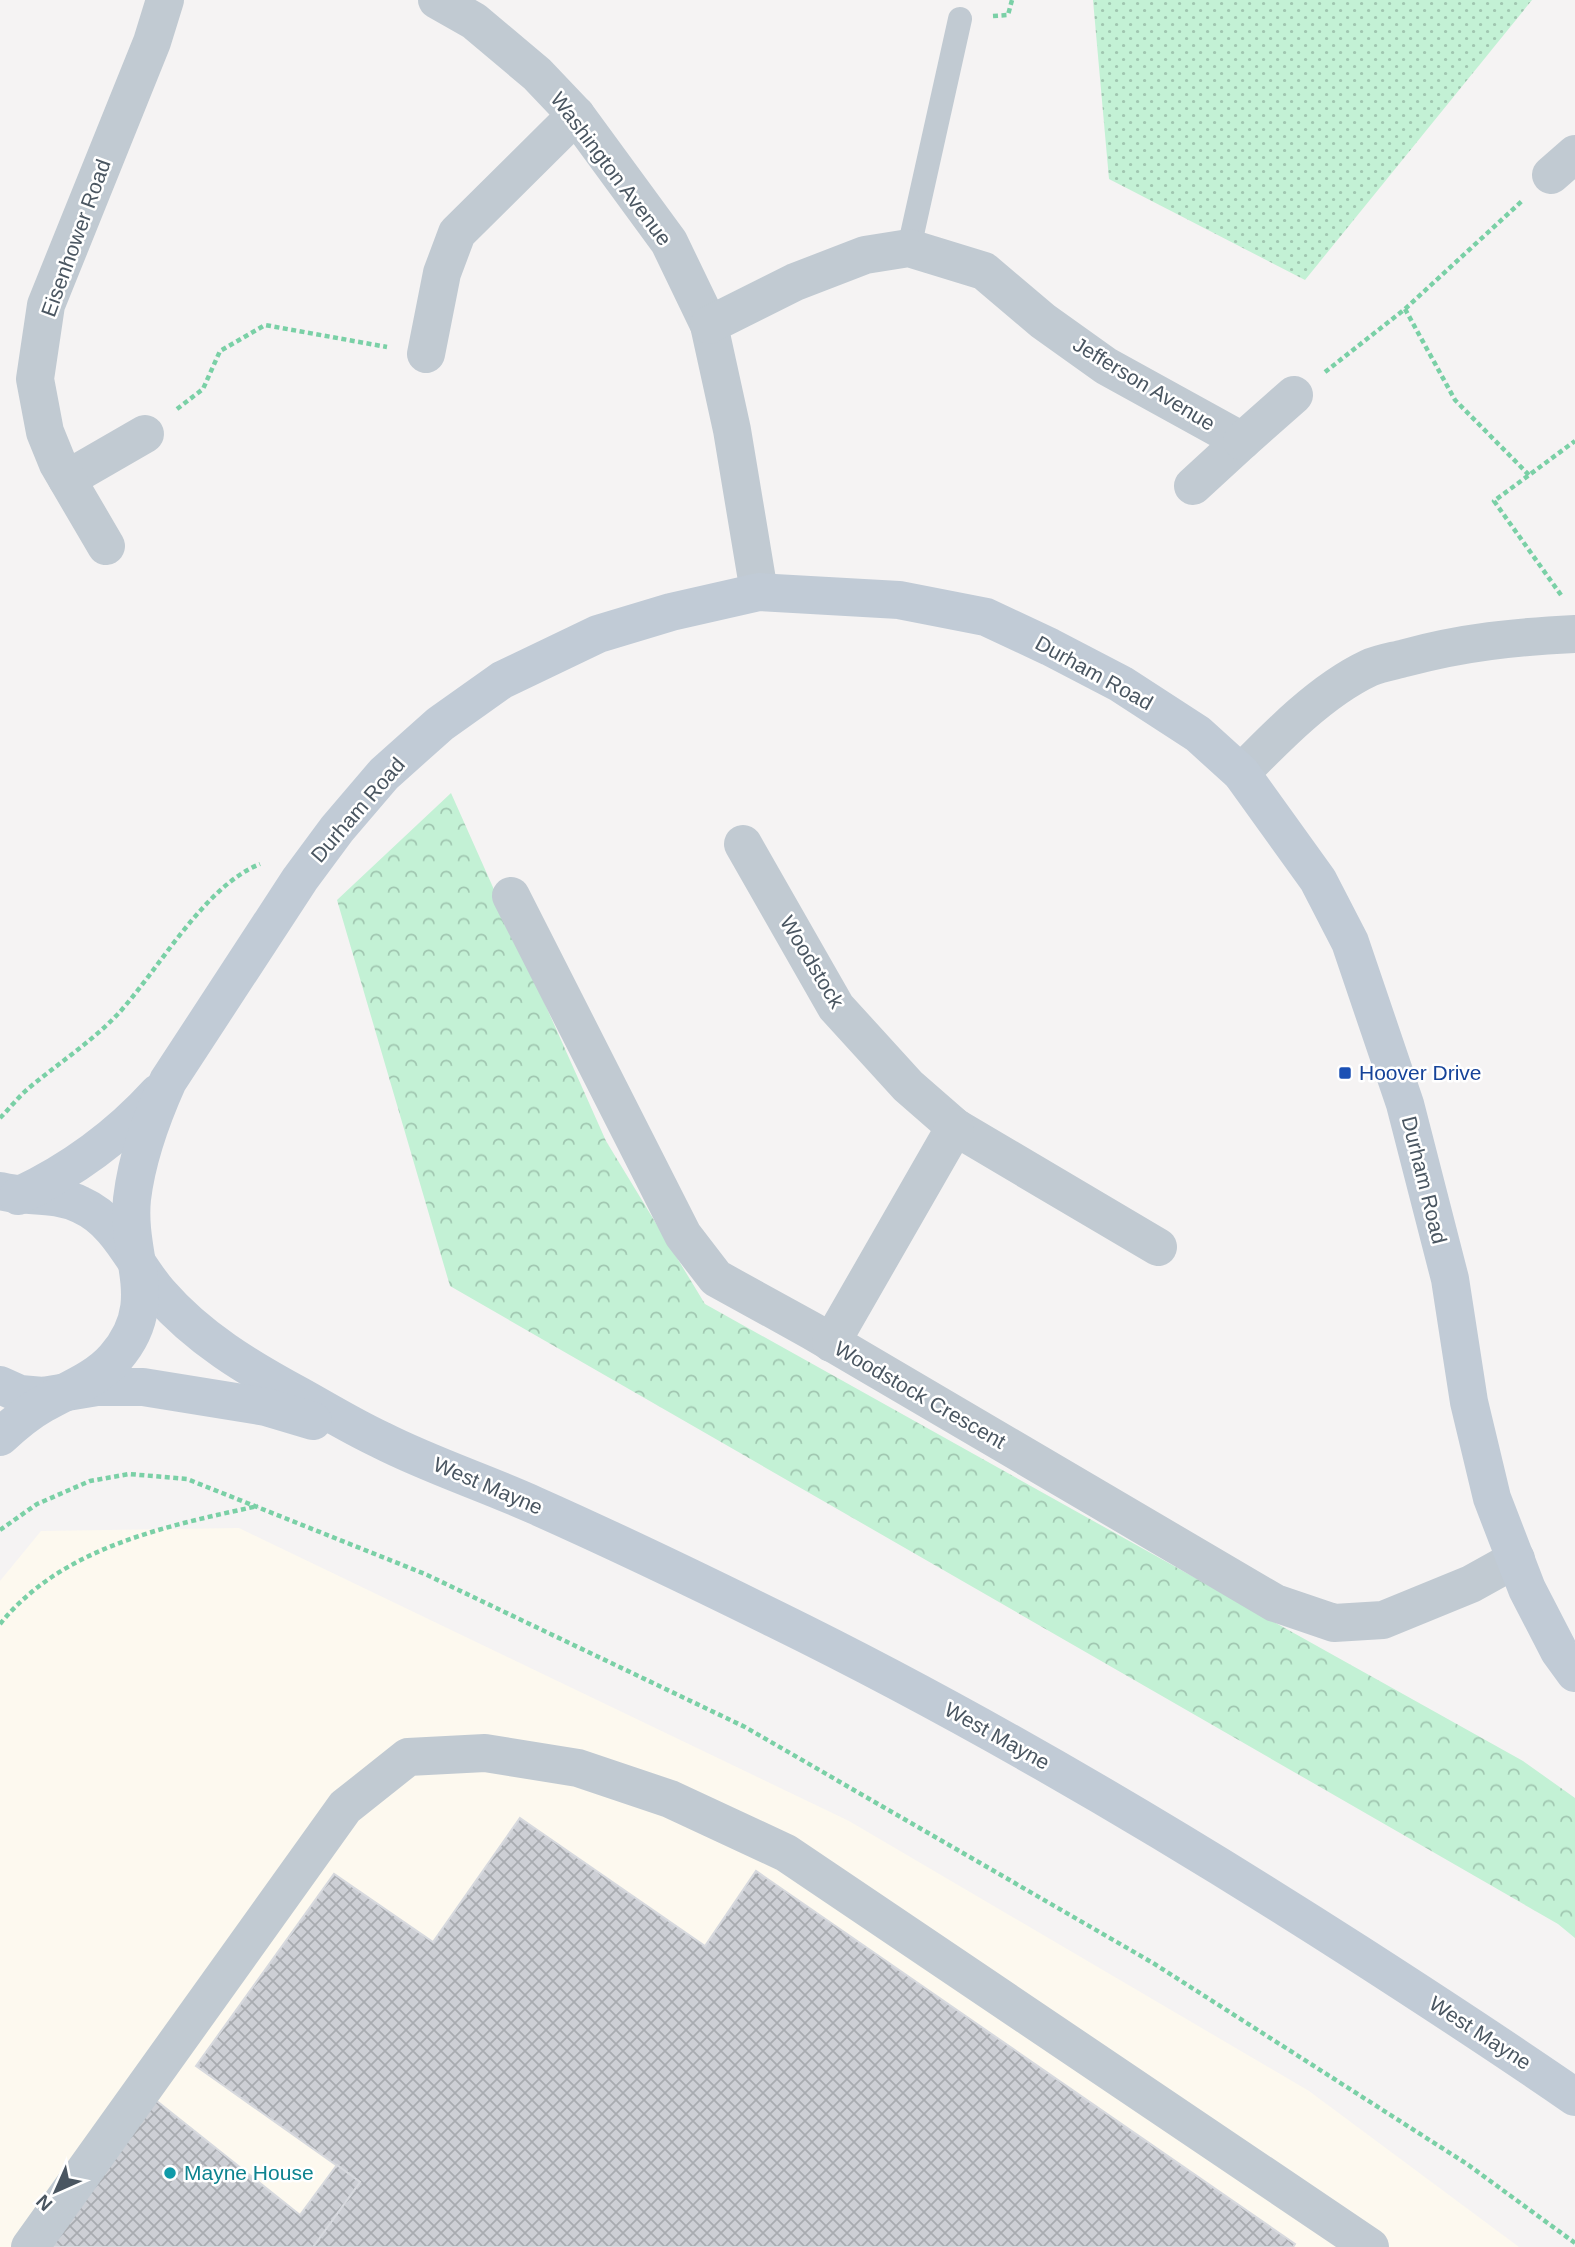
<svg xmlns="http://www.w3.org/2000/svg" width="1575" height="2247" viewBox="0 0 1575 2247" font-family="Helvetica,sans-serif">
<defs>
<pattern id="green-dots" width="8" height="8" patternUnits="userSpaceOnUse" patternTransform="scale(1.75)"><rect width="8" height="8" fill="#c3f1d5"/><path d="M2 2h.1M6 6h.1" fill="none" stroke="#a0c6b0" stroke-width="1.8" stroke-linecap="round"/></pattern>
<pattern id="forest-crowns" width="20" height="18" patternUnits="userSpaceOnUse" patternTransform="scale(1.75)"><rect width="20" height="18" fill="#c3f1d5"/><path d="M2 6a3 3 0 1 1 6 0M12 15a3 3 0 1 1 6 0" fill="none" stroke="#a0c6b0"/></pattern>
<pattern id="building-cross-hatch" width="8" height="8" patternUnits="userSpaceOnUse" patternTransform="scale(1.75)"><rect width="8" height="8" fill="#cdcfd5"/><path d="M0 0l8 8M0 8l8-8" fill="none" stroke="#a8abb0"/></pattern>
</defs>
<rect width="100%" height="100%" fill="#f5f3f3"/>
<!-- commercial -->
<path fill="#fdf9ef" d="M239,1528L849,1821L1309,2091L1519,2247H0V1581L41,1531Z"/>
<!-- green -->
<path fill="url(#green-dots)" d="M1093,0H1532L1305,280L1109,179Z"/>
<!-- forest -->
<path fill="url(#forest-crowns)" d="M451,793L606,1141L705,1304L1523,1761L1575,1798V1938L1558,1924L450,1286L337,900Z"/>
<!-- building -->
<g fill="url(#building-cross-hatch)" stroke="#d7d9de" stroke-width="2">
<path d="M520,1818L705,1946L756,1871L1295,2244L1293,2247H313L360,2182L196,2066L334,1874L433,1942Z"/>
<path d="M148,2094L300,2215L337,2165L360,2182L313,2247H39Z"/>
</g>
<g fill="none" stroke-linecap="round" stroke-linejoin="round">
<!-- path -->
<g stroke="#7ad0a6" stroke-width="4.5" stroke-dasharray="5 3.5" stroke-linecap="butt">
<path d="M993,16L1008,15L1012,0"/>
<path d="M1405,309L1455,400L1529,475"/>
<path d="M1325,372L1405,309L1522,201"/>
<path d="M177,409L203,389L220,351L265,325L387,347"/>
<path d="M1561,595L1494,501L1575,441"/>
<path d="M0,1118C10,1108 19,1096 30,1087C59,1063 91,1042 117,1015C158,971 204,886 260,864"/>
<path d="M0,1530L37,1504L90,1481L129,1474L187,1479L425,1574L745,1727L1153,1963L1467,2164L1575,2243"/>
<path d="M0,1624C62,1547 166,1526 258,1506"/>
</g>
<!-- lane -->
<path stroke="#c1cad2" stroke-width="24" d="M909,248L960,19"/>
<!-- street -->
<g stroke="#c1cad2" stroke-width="38">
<path d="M437,0L474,21L537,74L576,115L669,242L709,325L732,430L759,592"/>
<path d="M1551,175L1575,154"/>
<path d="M709,325L795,282L865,255L909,248L984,271L1043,321L1106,366L1242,441L1193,486"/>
<path d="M426,354L442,273L457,233L576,115"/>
<path d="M1242,441L1294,395"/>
<path d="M67,479L145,434"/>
<path d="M106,546L58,464L45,432L35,379L46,305L152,42L165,0"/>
<path d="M1241,773C1277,736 1322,690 1369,668C1380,663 1394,661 1405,658C1464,642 1515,637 1575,634"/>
<path d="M743,844L836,1007L908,1086L955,1127L1158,1247"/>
<path d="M511,896L683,1235L716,1278L812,1331L1275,1603L1334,1623L1383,1620L1471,1584L1516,1559"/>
<path d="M831,1343L955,1127"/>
<path d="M30,2247L345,1807L408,1757L485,1753L578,1768L670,1799L786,1853L1370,2247"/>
</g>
<!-- secondary -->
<g stroke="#c1cbd6" stroke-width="38">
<path d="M0,1191C28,1198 54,1192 81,1205C119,1222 133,1263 159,1293C198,1338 248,1368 300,1396C327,1411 353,1427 381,1440C430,1465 483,1482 534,1505C615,1541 696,1580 775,1619C977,1718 1171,1833 1359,1954C1432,2001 1504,2048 1575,2097"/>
<path d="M18,1196C71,1171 118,1137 158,1093"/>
<path d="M0,1385L20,1394L43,1396L97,1387H143L266,1407L313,1421"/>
<path d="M0,1437C13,1425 27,1413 43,1404C67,1390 96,1380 115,1358C163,1303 126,1260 132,1199C137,1157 151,1119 168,1081L300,879L337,829L384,774L440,724L502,680L598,634L671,612L759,592L899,600L986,617L1050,647L1121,684L1198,734L1241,773L1318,880L1350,942L1405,1104L1450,1279L1469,1402L1492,1498L1527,1589L1559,1651L1575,1673"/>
</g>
</g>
<!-- markers -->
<rect fill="#1a4fb4" stroke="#fff" stroke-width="2.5" x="1338" y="1066" width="14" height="14" rx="3.5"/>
<circle fill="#0f9aa8" stroke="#fff" stroke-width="2.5" cx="170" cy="2173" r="7"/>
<g text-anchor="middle" stroke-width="5" stroke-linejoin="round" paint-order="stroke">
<!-- street labels -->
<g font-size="21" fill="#4a5661" stroke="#fff">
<text transform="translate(611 169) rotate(53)" y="7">Washington Avenue</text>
<text transform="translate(76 238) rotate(-70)" y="7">Eisenhower Road</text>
<text transform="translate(1144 384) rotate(31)" y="7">Jefferson Avenue</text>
<text transform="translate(1094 673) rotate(29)" y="7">Durham Road</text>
<text transform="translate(358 810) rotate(-49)" y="7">Durham Road</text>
<text transform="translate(812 962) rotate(59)" y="7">Woodstock</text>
<text transform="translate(1424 1180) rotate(76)" y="7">Durham Road</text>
<text transform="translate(920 1395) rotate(30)" y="7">Woodstock Crescent</text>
<text transform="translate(488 1486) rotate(23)" y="7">West Mayne</text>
<text transform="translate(997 1736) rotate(29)" y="7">West Mayne</text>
<text transform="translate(1480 2033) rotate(33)" y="7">West Mayne</text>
</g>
<!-- transit labels -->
<g font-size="21" fill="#164399" stroke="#fff" text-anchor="start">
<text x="1359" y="1080">Hoover Drive</text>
</g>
<!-- culture labels -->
<g font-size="21" fill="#0d838f" stroke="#fff" text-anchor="start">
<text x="184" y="2180">Mayne House</text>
</g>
</g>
<!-- north arrow -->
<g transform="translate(56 2191) rotate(225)" stroke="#ffffff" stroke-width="5" paint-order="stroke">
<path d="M0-5L12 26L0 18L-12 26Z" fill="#4a5661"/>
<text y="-10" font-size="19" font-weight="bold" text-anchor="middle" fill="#4a5661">N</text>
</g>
</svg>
